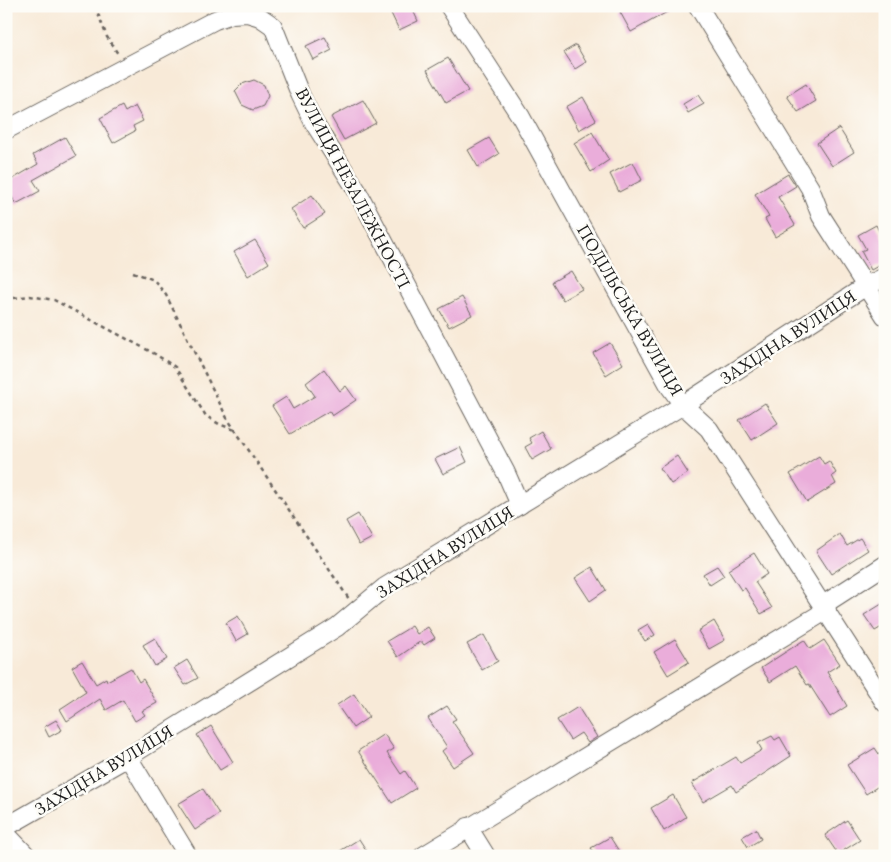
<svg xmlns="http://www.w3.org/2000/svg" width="891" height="862" viewBox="0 0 891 862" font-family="'EB Garamond',serif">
<rect width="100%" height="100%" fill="#fdfcf7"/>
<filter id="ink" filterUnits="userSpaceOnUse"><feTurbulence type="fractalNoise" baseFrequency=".02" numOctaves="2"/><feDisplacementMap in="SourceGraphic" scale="10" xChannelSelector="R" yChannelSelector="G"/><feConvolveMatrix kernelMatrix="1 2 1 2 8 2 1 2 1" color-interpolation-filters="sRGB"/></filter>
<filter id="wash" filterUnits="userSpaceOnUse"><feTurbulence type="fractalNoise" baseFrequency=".0096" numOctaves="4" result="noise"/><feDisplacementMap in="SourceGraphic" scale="20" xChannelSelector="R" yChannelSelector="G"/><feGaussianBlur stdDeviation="1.12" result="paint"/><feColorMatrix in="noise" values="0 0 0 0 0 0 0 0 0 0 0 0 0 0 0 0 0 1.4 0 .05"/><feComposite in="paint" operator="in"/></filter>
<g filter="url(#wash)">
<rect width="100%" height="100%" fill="#f8ead8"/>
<g id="blocks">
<!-- building -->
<g fill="#eaadda">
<path d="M395,6H411L418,21L399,30L389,9Z"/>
<path d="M629,6H678L631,32L620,12Z"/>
<path d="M325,37L332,50L313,60L306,46Z"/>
<path d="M576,45L586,62L575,69L564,52Z"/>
<path d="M448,58L468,91L446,103L427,70Z"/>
<path d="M254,80L264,85L268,96L263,106L253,110L242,105L235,91L242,84Z"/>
<path d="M806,84L816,101L798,112L787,96Z"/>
<path d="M698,95L704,104L688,113L683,104Z"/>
<path d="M583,97L596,120L579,130L566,107Z"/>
<path d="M363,100L376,123L344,140L331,117Z"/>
<path d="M122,106L125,112L135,106L143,121L133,126L135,131L113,143L100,118Z"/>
<path d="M839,128L854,152L832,166L817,143Z"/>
<path d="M592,132L609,160L591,172L574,143Z"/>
<path d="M65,137L76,156L33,180L40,191L16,204L6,187V183L38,164L33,155Z"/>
<path d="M489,138L499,154L478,167L468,150Z"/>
<path d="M633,162L642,180L619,192L610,174Z"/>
<path d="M788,174L796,186L778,197L795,225L775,237L765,219L769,217L755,194Z"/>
<path d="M312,195L325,214L303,228L291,209Z"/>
<path d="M876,225L885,243V262L871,270L861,251L866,249L858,235Z"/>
<path d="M255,240L269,263L248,276L234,252Z"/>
<path d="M571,271L582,289L563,300L552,282Z"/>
<path d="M462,297L472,315L449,327L439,309Z"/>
<path d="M610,343L623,364L606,375L593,353Z"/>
<path d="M324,369L340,391L346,386L356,400L332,416L329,411L290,434L272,406L286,397L293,409L315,396L306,383Z"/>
<path d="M765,403L778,423L752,440L739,420Z"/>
<path d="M541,431L551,449L532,460L525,447L532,443L529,438Z"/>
<path d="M460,447L467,462L443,474L435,459Z"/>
<path d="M677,456L688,473L671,484L660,468Z"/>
<path d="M819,456L824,464L829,461L836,473L832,476L836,484L807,502L790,474Z"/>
<path d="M358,514L372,538L359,545L346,521Z"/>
<path d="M840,534L847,546L860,538L868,550L831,574L816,551Z"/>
<path d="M754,553L767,574L755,582L772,608L761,614L745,588L741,590L728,570Z"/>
<path d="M717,566L724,576L710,585L703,574Z"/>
<path d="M592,567L606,590L590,601L575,578Z"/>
<path d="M885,602V625L875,631L864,615Z"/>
<path d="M238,616L248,634L236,641L226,623Z"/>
<path d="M714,621L725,640L709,649L698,631Z"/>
<path d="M648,624L655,635L645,641L638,630Z"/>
<path d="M412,626L417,634L428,627L435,638L424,645L421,641L398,657L387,641Z"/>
<path d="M484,635L498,661L482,670L467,644Z"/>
<path d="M155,638L167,659L155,666L143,645Z"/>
<path d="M675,639L689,662L668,675L654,652Z"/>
<path d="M804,640L810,649L824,640L840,664L827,672L847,706L830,717L809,684L807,685L795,666L770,682L761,668Z"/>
<path d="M187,660L198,678L185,685L174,668Z"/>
<path d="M82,661L96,684L106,678L107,681L131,668L139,682L143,679L157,703L142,711L145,715L135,721L123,700L106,710L100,699L67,721L60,709L86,692L72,667Z"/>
<path d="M354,694L369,717L353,728L337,705Z"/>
<path d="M447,706L456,719L452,721L474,753L453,767L442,751L447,747L428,718Z"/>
<path d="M578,707L597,737L588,743L581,733L570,740L557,720Z"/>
<path d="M56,720L62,730L49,737L44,727Z"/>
<path d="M211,726L233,762L220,770L197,735Z"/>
<path d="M384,734L394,749L387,753L401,774L405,771L416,788L392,803L358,751Z"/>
<path d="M772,736L775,740L780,737L791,756L736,792L732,785L703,802L692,783L736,757L740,763L762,750L758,743Z"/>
<path d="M875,748L885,763V782L866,794L847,765Z"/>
<path d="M203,789L219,814L195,830L178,804Z"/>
<path d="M673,795L686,817L664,831L651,808Z"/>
<path d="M847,820L860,840L838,854L825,835Z"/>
<path d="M756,829L761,839L748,847L742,837Z"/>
<path d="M610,837L622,856H596L591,848Z"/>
<path d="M359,839L370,856H332Z"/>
</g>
</g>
</g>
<g filter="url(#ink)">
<use href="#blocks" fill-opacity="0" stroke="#69645e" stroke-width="1"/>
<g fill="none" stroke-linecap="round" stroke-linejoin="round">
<defs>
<g id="minor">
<path d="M449,6L521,117L670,387L683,405L709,429L885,703"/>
<path d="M698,6L810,188L821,216L885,316"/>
<path d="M6,130L215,20L232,14L247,13L260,17L273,26L300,94L314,123L356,189L506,473L520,505"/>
<path d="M823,605L885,565"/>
<path d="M128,757L188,856"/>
<path d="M6,827L128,757L337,627L385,587L683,405L866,286L885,277"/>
<path d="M468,827L486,856"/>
<path d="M6,834L27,856"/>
<path d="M423,856L827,610"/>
</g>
</defs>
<!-- minor casing -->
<use href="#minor" stroke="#69645e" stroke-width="20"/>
<!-- path -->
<g stroke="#69645e" stroke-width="2.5" stroke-dasharray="4 4" stroke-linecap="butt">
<path d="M95,6L107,37L118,54"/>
<path d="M133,272L154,280L166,295L227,418L349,599"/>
<path d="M6,299L30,296L54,300L155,354L175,367L206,416L219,424L235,430"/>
</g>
<!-- minor -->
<use href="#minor" stroke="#fff" stroke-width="18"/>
</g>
</g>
<g text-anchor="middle" stroke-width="5" stroke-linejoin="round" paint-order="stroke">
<!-- street labels -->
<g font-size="18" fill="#1c1c1c" stroke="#fdfcf7">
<text transform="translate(353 188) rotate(62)" y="6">ВУЛИЦЯ НЕЗАЛЕЖНОСТІ</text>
<text transform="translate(630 310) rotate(60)" y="6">ПОДІЛЬСЬКА ВУЛИЦЯ</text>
<text transform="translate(788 337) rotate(-33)" y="6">ЗАХІДНА ВУЛИЦЯ</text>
<text transform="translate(445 552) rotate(-32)" y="6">ЗАХІДНА ВУЛИЦЯ</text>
<text transform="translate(104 770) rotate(-31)" y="6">ЗАХІДНА ВУЛИЦЯ</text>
</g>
</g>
<!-- margin -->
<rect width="891" height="862" fill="none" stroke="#fdfcf7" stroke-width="25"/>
</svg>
